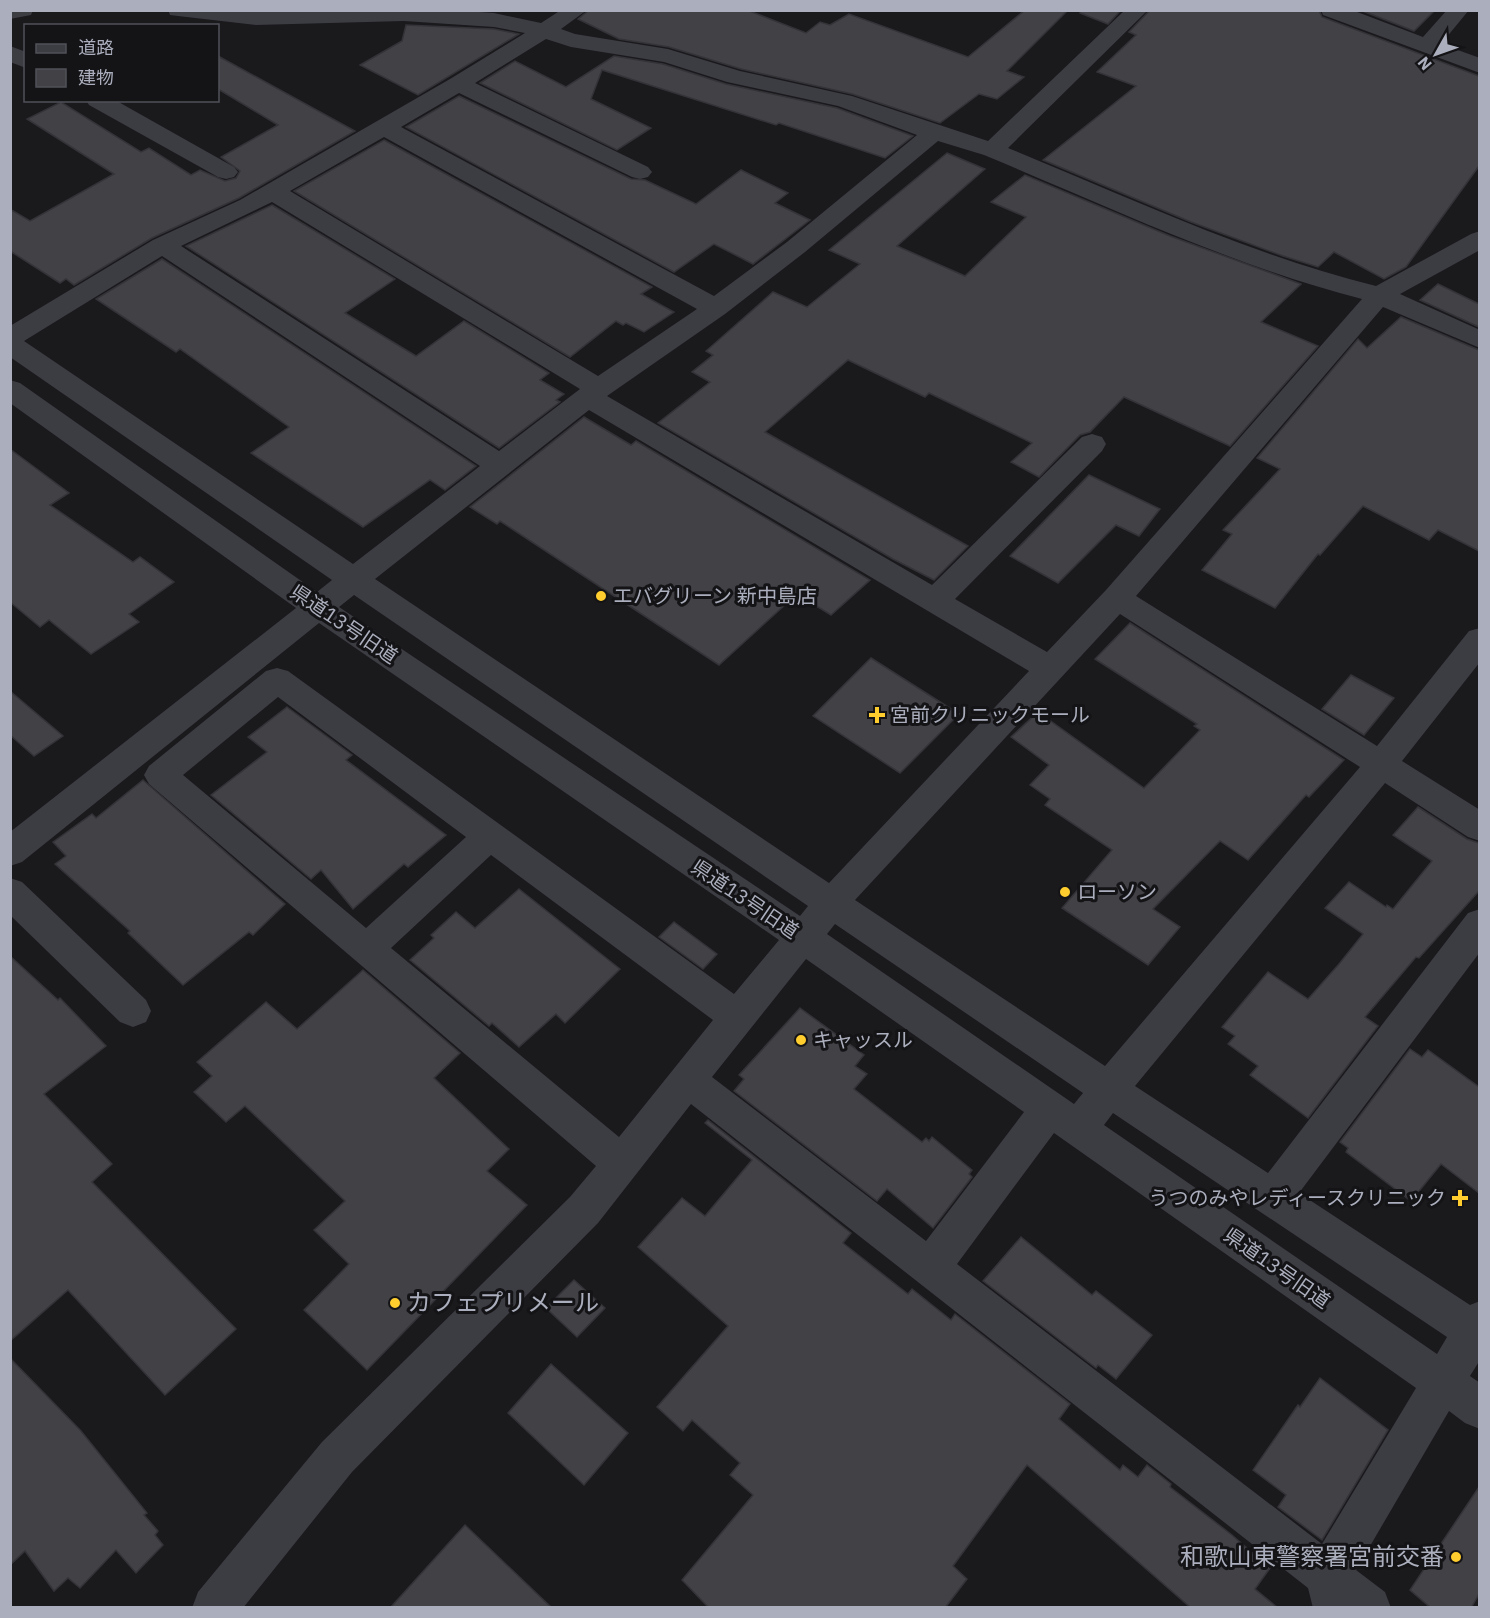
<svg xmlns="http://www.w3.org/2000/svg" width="1490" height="1618" viewBox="0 0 1490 1618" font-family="'IBM Plex Sans','Noto Sans JP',sans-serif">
<rect width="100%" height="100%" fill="#1a191c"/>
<!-- building -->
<g fill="#414146" stroke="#343338" stroke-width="1.5">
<path d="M589,10H747L806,33L820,22L830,25L849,14L968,57L1025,10H1068L1007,71L1024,77L997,99L979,94L940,123L852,94L741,69L669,47L619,39L578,19Z"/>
<path d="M1081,10H1121L1108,24L1080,13Z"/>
<path d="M1150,10H1319L1322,17L1479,76V166L1406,267L1384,279L1334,252L1318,267L1283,256L1191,222L1043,160L1136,86L1097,72L1136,35L1129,32Z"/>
<path d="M1360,10H1435L1414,31Z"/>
<path d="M406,25L494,29L519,34L418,95L360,65L402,41Z"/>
<path d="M218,56L355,131L239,198L152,238L74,285L66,279L60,283L10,251V209L30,221L114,174L27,119L61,102L141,152L149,148L191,175L200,170L225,181L236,178L240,171L221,157L278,125L218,89Z"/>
<path d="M614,56L663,64L726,84L837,108L913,136L885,158L779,123L776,125L602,70L591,99L651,128L617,150L480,83L515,61L566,87Z"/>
<path d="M459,96L631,179L645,180L696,204L741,170L788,193L775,203L810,220L753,264L714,244L674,272L406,127Z"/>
<path d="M384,140L652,287L641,294L674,312L644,332L626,323L623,325L616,321L570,357L294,191Z"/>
<path d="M947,153L985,169L897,246L965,276L1026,217L991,202L1025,175L1170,236L1301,284L1261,322L1318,346L1230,446L1124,397L1090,432L1080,435L1039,477L1011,462L1032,443L929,393L925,397L848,360L765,432L968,546L934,580L893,559L658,423L710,382L692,372L713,355L706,351L773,292L807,307L860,264L829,250Z"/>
<path d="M272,205L395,279L345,313L416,356L464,321L549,373L540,380L564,394L556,400L560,402L499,448L186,246Z"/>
<path d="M162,259L476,466L445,490L430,480L363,527L251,453L289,427L180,349L176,352L96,299Z"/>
<path d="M1438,284L1479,304V327L1420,300Z"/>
<path d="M1401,317L1479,350V551L1438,530L1429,540L1363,506L1320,555L1318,554L1275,608L1202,570L1232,534L1223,530L1280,469L1257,458L1358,339L1367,348Z"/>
<path d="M584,417L631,445L636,441L870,580L831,615L797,594L719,665L500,521L497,524L470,507Z"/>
<path d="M10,449L69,493L50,505L133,562L140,557L174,582L129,614L139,622L91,654L49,620L40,627L10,602Z"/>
<path d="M1089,475L1160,509L1139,536L1116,525L1058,583L1010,556Z"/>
<path d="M1130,623L1344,760L1309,797L1306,795L1248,860L1220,841L1153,909L1180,927L1148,965L1062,908L1112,850L1045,805L1050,799L1030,785L1049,765L1011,737L1038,712L1144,788L1200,730L1194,726L1197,724L1095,659Z"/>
<path d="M871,658L959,714L900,773L813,716Z"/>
<path d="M1351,675L1394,698L1364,735L1322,709Z"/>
<path d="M10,691L63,736L34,756L10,735Z"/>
<path d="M287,707L352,755L346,760L446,835L408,867L404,864L353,909L321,870L311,879L211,795L267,752L248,737Z"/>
<path d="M143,780L285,904L253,935L249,932L183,985L128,933L130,931L55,864L66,856L53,842L92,814L96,818Z"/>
<path d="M1418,807L1467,839L1479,843V891L1419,958L1416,957L1365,1017L1378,1026L1308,1118L1250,1075L1258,1066L1228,1044L1235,1036L1222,1027L1268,972L1308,999L1339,964L1363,934L1325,908L1349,882L1386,907L1387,905L1393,909L1432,861L1393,835Z"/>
<path d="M519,889L620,969L565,1023L556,1014L519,1047L492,1023L489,1026L410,960L434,938L431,935L456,912L475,928Z"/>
<path d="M674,922L717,954L703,969L659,937Z"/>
<path d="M10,956L58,1000L60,998L106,1046L44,1094L112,1164L92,1182L236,1329L165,1395L68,1290L10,1341Z"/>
<path d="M363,970L460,1053L434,1078L509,1149L487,1171L527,1205L367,1370L304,1310L349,1264L314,1230L345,1201L245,1106L226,1122L194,1092L212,1076L197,1062L266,1002L297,1029Z"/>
<path d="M800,1008L864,1055L855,1066L867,1074L854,1089L922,1142L926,1138L929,1141L932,1137L972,1170L969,1174L972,1177L933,1228L887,1189L877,1201L734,1091L744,1079L739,1075Z"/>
<path d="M1410,1049L1422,1057L1428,1050L1479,1087V1193L1441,1164L1411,1201L1346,1152L1348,1148L1340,1142Z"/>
<path d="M708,1120L851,1233L843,1243L908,1294L912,1289L951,1320L955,1314L1070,1404L1059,1419L1120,1470L1123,1465L1138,1477L1147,1465L1171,1484L1170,1487L1232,1535L1270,1568L1255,1589L1278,1608H1191L1027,1465L953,1566L967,1579L945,1608H709L682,1580L753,1495L730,1475L740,1463L692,1420L683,1431L657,1407L728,1326L638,1247L682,1198L705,1216L752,1160L705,1123Z"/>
<path d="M1021,1237L1092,1295L1096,1291L1152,1335L1116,1379L1098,1365L1096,1368L983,1281Z"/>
<path d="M574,1280L605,1308L577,1337L546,1308Z"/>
<path d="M10,1358L81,1431L147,1513L144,1515L158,1531L155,1535L163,1545L136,1573L116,1550L80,1588L68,1578L54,1591L25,1551L10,1565Z"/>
<path d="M551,1364L628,1433L584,1485L508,1413Z"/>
<path d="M1320,1378L1388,1430L1322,1540L1278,1507L1286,1495L1253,1470L1298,1405L1300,1407Z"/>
<path d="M1479,1487V1594L1471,1608H1431L1410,1590Z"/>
<path d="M465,1525L552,1608H390Z"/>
</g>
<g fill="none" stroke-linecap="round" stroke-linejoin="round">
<!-- minor -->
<g fill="#3c3c43" fill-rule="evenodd">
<path d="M10,10H33L31,15L10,19Z"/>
<path d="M168,10H449L494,13L541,23L561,10H587L561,29L575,34L668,49L740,71L852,96L988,141L1125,10H1148L1008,148C1128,197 1250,255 1376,286L1471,234L1480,231V250L1400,294L1480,330V348L1383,307L1136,596L1377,746L1469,631L1480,628V662L1402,761L1480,810V841L1468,837L1385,783L1135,1086L1268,1173L1468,913L1480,909V952L1299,1193L1470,1305L1480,1301V1360L1470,1376L1480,1383V1429L1465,1423L1449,1411L1356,1570L1385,1592L1391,1608H1313L1308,1588L691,1104L598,1223L352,1472L243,1608H192L198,1592L322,1442L570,1197L596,1166L149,784L144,775L149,766L266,671L277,668L288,671L734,994L779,940L319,623L22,862L10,866V832L296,608L10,403V380L20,383L317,592L332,580L10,357V326L153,240L240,200L450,79L525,33L494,27L404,21L256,25L178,16L170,15ZM546,39L571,47L664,62L727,82L838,106L917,135L787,242L714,296L401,127L459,93L632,177L640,179L648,177L652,172L648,167L475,83ZM384,137L697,309L598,376L290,191ZM938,141L984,155C1107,206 1233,266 1362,299L1106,590L1047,652L955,599L1102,451L1106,444L1102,437L1092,434L1082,437L932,585L607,396L725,314L805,252ZM272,202L580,389L499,451L181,246ZM162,256L480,466L353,564L24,341ZM589,410L1029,671L829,883L375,579ZM354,595L808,906L800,916L339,607ZM1120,614L1360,767L1105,1066L855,900ZM278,697L466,837L366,928L183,775ZM491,855L713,1020L619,1137L391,948ZM835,924L1083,1093L1074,1104L827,934ZM806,959L1024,1112L926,1241L712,1077ZM1113,1113L1447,1337L1437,1354L1104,1125ZM1054,1133L1416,1388L1322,1544L957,1264Z"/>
<path d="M1321,10H1352L1423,37L1447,10H1469L1441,44L1480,58V73L1323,15Z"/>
<path d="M10,46L26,52V68L10,62Z"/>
<path d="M86,100H115L234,167L238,172L234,177L226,179L218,177L89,105Z"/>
<path d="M10,878L22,882L146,1000L151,1011L146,1022L133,1027L120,1022L10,915Z"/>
</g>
</g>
<!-- markers -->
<g fill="#ffce2e" stroke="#141417" stroke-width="2">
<circle cx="601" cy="596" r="6"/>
<path d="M874 706h6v6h6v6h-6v6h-6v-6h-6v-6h6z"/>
<circle cx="1065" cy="892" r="6"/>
<circle cx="801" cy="1040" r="6"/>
<path d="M1457 1189h6v6h6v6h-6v6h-6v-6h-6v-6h6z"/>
<circle cx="395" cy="1303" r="6"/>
<circle cx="1456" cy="1557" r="6"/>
</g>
<g text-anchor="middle" stroke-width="6" stroke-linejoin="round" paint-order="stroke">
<!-- poi labels -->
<g font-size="20" fill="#abaebc" stroke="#141417" text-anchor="start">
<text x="613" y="603">エバグリーン 新中島店</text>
<text x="890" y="722">宮前クリニックモール</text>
<text x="1077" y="899">ローソン</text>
<text x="813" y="1047">キャッスル</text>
<text x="1446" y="1205" text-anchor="end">うつのみやレディースクリニック</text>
</g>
<!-- street labels -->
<g font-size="20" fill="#abaebc" stroke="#141417">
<text transform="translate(344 624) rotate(34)" y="7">県道13号旧道</text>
<text transform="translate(745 899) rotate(34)" y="7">県道13号旧道</text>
<text transform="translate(1277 1268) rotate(35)" y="7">県道13号旧道</text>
</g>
<!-- near-poi labels -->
<g font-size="24" fill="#abaebc" stroke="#141417" text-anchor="start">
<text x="407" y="1311">カフェプリメール</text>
<text x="1444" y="1565" text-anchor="end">和歌山東警察署宮前交番</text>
</g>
</g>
<!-- border -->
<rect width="1490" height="1618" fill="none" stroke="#abaebc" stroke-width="24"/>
<!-- legend -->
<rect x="24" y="24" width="195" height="78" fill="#141417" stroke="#505259" stroke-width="1.5"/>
<rect x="36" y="44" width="30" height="9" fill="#3c3c43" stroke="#505259" stroke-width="1.5"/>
<text x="78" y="54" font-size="18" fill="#abaebc">道路</text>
<rect x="36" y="69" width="30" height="18" fill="#414146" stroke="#505259" stroke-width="1.5"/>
<text x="78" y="84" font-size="18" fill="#abaebc">建物</text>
<!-- north arrow -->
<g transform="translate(1436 54) rotate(230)" stroke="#141417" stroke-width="4.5" paint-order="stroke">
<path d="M0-4.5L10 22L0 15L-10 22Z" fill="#abaebc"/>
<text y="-9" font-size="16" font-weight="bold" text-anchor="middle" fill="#abaebc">N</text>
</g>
</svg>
